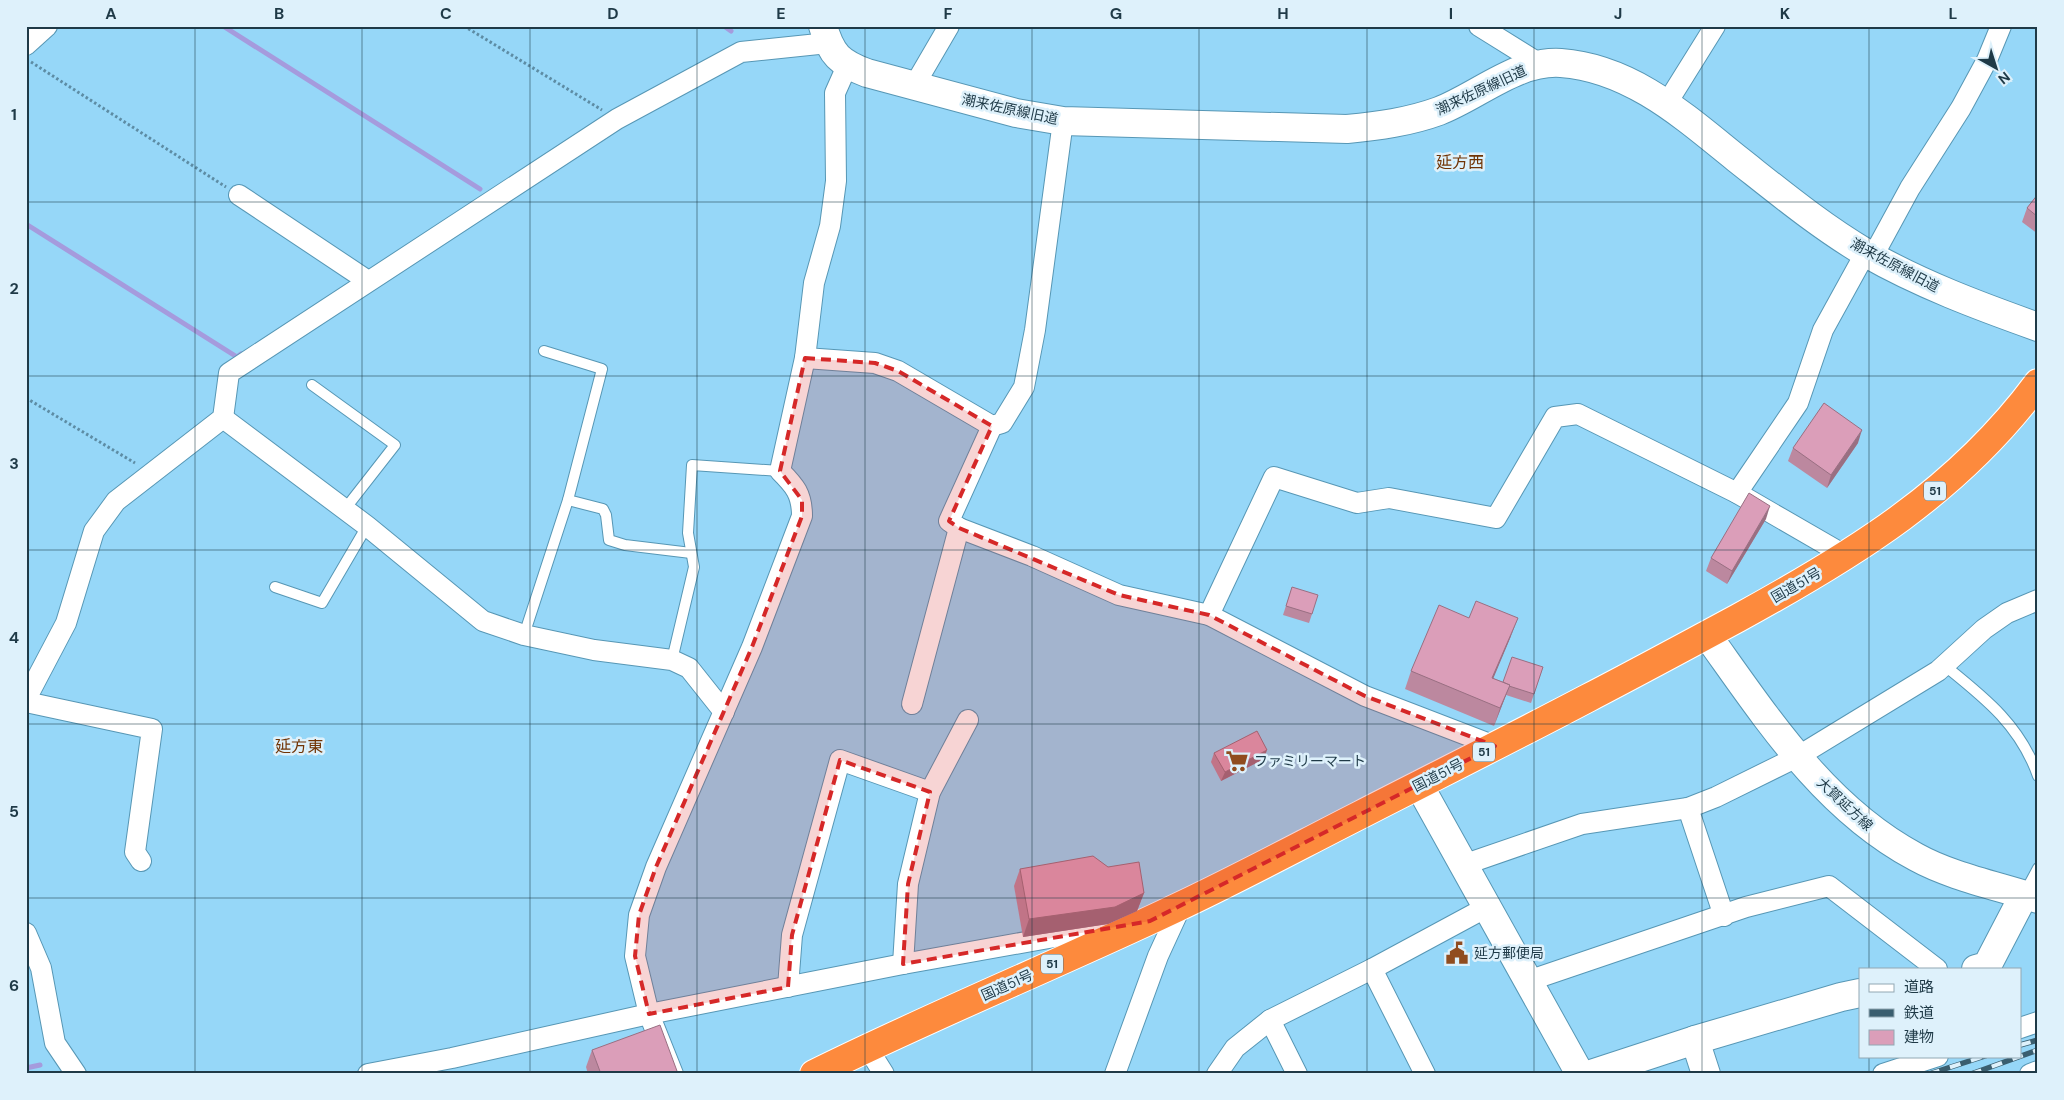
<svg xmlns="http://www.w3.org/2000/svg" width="2064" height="1100" viewBox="0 0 2064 1100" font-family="'DM Sans','Noto Sans JP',sans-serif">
<rect width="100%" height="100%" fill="#96d7f8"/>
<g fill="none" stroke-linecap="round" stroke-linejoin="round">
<!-- stream -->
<g stroke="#a59bdd" stroke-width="5">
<path d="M223,26L480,189"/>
<path d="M724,26L731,31"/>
<path d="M26,224L237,357L241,354"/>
<path d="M26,1068L40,1065"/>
</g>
<defs>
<g id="lane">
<path d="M312,385L395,445L345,509"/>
<path d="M568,500L603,509L606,515L609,540L625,545L691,553"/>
<path d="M275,587L322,603L367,526"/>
<path d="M524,635L568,500L602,369L544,351"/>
<path d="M672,660L694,567L688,533L692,465L780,471"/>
<path d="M1944,665C1985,698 2020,725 2038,776"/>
<path d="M2024,894L2038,868"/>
</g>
<g id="street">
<path d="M1479,26L1540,64"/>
<path d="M26,45L47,26"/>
<path d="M914,86L949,26"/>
<path d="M1667,103L1715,26"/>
<path d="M1063,121L1035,330L1024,387L1002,423L992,426L949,521L959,528L1032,556L1119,595L1209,615L1365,696L1495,746"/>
<path d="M239,195L368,281"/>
<path d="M1873,256L1910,188L1961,108L1987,60L2001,26"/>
<path d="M805,358L875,363L898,371L992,426"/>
<path d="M223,418L367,526L483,621L524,635L594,650L672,660L689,668L724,712"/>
<path d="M1737,493L1798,403L1823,330L1866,252"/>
<path d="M1209,615L1274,477L1357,503L1389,498L1496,518L1555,417L1578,414L1737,493L1846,556"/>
<path d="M26,699L66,623L94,531L116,501L223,418L229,373L617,119L741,52L828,43"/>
<path d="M26,702L152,729L135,852L141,861"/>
<path d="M912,704L959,528"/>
<path d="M1688,808L1724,916"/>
<path d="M1463,865L1582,824L1688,808L1716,797L1797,757L1938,671L1984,629L2007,613L2038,600"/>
<path d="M26,933L41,968L55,1043L76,1074"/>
<path d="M903,964L908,884L930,792L968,720"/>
<path d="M1372,969L1425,1074"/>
<path d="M1528,981L1746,907L1829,886L1937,969"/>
<path d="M788,987L792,935L840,760L930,792"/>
<path d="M1270,1020L1297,1074"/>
<path d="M2020,1028L2038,1022"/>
<path d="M867,1047L884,1074"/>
<path d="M368,1074L452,1058L649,1014L903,964L1121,925"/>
<path d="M673,1074L649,1014L635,956L639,915L656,867L752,647L802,516C802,494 795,486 780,471L805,358L814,283L830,226L836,181L835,93L847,66"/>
<path d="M1115,1074L1158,956L1181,906"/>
<path d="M1217,1074L1235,1048L1270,1020L1372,969L1487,907"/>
<path d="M1883,1074L1938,1056"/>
<path d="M2030,1074L2038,1071"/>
</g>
<g id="secondary">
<path d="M823,26C831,55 840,63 867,73L1016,113L1063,121L1347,129C1378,126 1409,122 1439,111C1478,96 1517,60 1561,63C1631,68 1685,117 1736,158C1778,191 1820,226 1866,253C1920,284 1979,306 2038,327"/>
<path d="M1707,635C1766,717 1824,808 1916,857C1952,877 1999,886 2038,899"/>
<path d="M1419,785L1580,1074"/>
<path d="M1976,969L1987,966L2024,895"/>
<path d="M1695,1040L1706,1074"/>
<path d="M1591,1074L1695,1040L1841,997L1860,993"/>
</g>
<path id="highway" d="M814,1074C933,1015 1056,965 1176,908C1238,879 1299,846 1360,815C1436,776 1512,738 1588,698C1638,672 1688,645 1738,618C1853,555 1958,491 2038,383"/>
</defs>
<!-- lane casing -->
<use href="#lane" stroke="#5797b5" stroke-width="12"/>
<!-- street casing -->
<use href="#street" stroke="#5797b5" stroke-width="22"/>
<!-- secondary casing -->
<use href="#secondary" stroke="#5797b5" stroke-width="30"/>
<!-- highway casing -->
<use href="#highway" stroke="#fff" stroke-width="30"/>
<!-- path -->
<g stroke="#5d8ca4" stroke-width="3" stroke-dasharray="2.5 2.5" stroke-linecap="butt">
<path d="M464,26L602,110"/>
<path d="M31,62L226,187"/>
<path d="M26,398L135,463"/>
</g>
<!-- lane -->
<use href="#lane" stroke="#fff" stroke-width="10"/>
<!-- street -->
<use href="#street" stroke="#fff" stroke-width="20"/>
<!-- secondary -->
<use href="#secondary" stroke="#fff" stroke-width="28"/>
<!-- highway -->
<use href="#highway" stroke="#fd8a3d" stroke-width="28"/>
<defs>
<g id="rail">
<path d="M2020,1045L2038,1040"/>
<path d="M1929,1074L1985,1056"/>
<path d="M1971,1074L2038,1050"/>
</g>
</defs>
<!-- rail casing -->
<use href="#rail" stroke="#3a5e6f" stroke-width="5.5"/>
<!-- rail -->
<use href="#rail" stroke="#def1fb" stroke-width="4" stroke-dasharray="11" stroke-linecap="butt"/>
</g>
<!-- wall -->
<g fill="#bc889f">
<path d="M2038,194V234L2022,222L2027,208Z"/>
<path d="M1858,443L1827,488L1788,461L1793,448Z"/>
<path d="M1766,519L1727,584L1706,571L1711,558Z"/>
<path d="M1292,587L1312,614L1309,623L1283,615Z"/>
<path d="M1511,636L1493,678L1503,682L1543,667L1531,703L1506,695L1494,726L1405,689L1411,671Z"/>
<path d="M1214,753L1264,759L1221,781L1211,762Z"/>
<path d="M1020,869L1144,893L1137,911L1108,924L1023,937L1014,886Z"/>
<path d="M592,1050L676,1074H588L586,1067Z"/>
</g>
<!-- shaded-wall -->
<g fill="#996f82">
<path d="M1862,430L1858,443L1827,488L1831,475Z"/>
<path d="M1770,506L1766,519L1727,584L1732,571Z"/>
<path d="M1518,618L1511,636L1486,696L1492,678Z"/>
<path d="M1510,685L1503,703L1494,726L1500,708Z"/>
<path d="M1267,750L1264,759L1221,781L1225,772Z"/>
<path d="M1144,893L1137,911L1108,924L1023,937L1029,919Z"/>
<path d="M677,1071L676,1074H668Z"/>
</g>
<!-- building -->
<g fill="#db9eb9" stroke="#996f82">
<path d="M2038,194V217L2027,208Z"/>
<path d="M1824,403L1862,430L1831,475L1793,448Z"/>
<path d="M1749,493L1770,506L1732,571L1711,558Z"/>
<path d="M1292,587L1318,595L1312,614L1286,606Z"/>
<path d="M1476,601L1518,618L1492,678L1510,685L1500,708L1411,671L1439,605L1469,618Z"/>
<path d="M1512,657L1543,667L1534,694L1509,686L1510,685L1503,682Z"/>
<path d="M1257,731L1267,750L1225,772L1214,753Z"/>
<path d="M1093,856L1108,867L1139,862L1144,893L1115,907L1029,919L1020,869Z"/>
<path d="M660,1025L677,1071L668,1074H601L592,1050Z"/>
</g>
<!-- marked area -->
<path fill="#d62828" fill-opacity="0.2" stroke="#d62828" stroke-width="4" stroke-dasharray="10 6" stroke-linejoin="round" d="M805,358L875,363L898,371L992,426L949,521L959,528L1119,595L1209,615L1365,696L1495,746L1150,921L903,964L908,884L930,792L840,760L792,935L788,987L649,1014L635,956L639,915L656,867L752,647L802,516V500L780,471Z"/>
<!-- grid -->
<path fill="none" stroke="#1f3a47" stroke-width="1" stroke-opacity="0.55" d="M195,26V1074M362,26V1074M530,26V1074M697,26V1074M865,26V1074M1032,26V1074M1199,26V1074M1367,26V1074M1534,26V1074M1702,26V1074M1869,26V969M26,202H2038M26,376H2038M26,550H2038M26,724H2038M26,898H2038M1869,1056V1074"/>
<!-- icons -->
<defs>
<symbol id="supermarket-bare" viewBox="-9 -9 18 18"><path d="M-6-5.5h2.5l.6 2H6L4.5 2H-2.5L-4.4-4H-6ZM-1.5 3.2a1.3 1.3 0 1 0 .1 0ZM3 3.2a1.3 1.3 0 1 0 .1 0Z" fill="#904c1f" stroke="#def1fb" stroke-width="2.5" paint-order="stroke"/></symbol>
<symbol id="civic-bare" viewBox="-9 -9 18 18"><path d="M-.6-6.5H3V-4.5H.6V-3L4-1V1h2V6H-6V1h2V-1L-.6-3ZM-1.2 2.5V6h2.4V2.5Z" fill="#904c1f" stroke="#def1fb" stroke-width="2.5" paint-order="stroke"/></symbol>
</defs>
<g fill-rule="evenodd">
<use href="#supermarket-bare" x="1221" y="745" width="32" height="32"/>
<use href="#civic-bare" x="1441" y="937" width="32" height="32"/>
</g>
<g text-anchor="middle" stroke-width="5" stroke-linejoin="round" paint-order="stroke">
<!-- shield labels -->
<g fill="#def1fb" stroke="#58717d" stroke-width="1">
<rect x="1924" y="481.5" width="22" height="19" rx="4"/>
<rect x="1473" y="742.5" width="22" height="19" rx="4"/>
<rect x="1041" y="954.5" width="22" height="19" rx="4"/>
</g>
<g font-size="12" font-weight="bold" fill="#1f3a47">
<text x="1935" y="495">51</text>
<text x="1484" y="756">51</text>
<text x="1052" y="968">51</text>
</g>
<!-- street labels -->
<g font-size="14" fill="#1f3a47" stroke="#def1fb">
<text transform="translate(1481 90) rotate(-25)" y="5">潮来佐原線旧道</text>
<text transform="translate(1010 109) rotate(12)" y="5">潮来佐原線旧道</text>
<text transform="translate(1895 265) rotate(28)" y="5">潮来佐原線旧道</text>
<text transform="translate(1796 585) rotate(-30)" y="5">国道51号</text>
<text transform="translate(1438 775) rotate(-27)" y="5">国道51号</text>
<text transform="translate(1845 804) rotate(43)" y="5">大賀延方線</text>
<text transform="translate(1007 985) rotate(-24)" y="5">国道51号</text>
</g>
<!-- poi labels -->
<g font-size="14" fill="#1f3a47" stroke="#def1fb" text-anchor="start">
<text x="1254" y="766">ファミリーマート</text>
<text x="1474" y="958">延方郵便局</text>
</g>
<!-- quarter labels -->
<g font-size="16" fill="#703405" stroke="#def1fb">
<text x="1460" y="168">延方西</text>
<text x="299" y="752">延方東</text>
</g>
</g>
<!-- border -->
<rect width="2064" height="1100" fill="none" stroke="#def1fb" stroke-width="55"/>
<!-- legend -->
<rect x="1859" y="968" width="162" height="90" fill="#def1fb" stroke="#92a8b3"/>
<rect x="1869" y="984" width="25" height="8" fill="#ffffff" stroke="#92a8b3"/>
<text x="1904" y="992" font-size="15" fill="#1f3a47">道路</text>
<rect x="1869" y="1009" width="25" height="8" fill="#3a5e6f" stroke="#92a8b3"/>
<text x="1904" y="1018" font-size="15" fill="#1f3a47">鉄道</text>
<rect x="1869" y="1030" width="25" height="15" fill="#db9eb9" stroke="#92a8b3"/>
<text x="1904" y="1042" font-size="15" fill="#1f3a47">建物</text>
<!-- north arrow -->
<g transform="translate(1996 68) rotate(141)" stroke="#def1fb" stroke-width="4" paint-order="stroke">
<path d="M0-4L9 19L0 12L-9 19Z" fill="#1f3a47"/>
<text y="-8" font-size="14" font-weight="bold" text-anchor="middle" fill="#1f3a47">N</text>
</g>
<rect x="28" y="28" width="2008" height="1044" fill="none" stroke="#1f3a47" stroke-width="2"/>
<g font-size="16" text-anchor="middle" font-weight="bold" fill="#1f3a47">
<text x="111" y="19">A</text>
<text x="279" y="19">B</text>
<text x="446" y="19">C</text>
<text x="613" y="19">D</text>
<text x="781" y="19">E</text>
<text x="948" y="19">F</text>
<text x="1116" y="19">G</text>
<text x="1283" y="19">H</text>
<text x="1451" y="19">I</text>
<text x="1618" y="19">J</text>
<text x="1785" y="19">K</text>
<text x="1953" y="19">L</text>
<text x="14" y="120">1</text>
<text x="14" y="294">2</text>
<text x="14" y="469">3</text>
<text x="14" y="643">4</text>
<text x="14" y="817">5</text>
<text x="14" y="991">6</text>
</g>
</svg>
